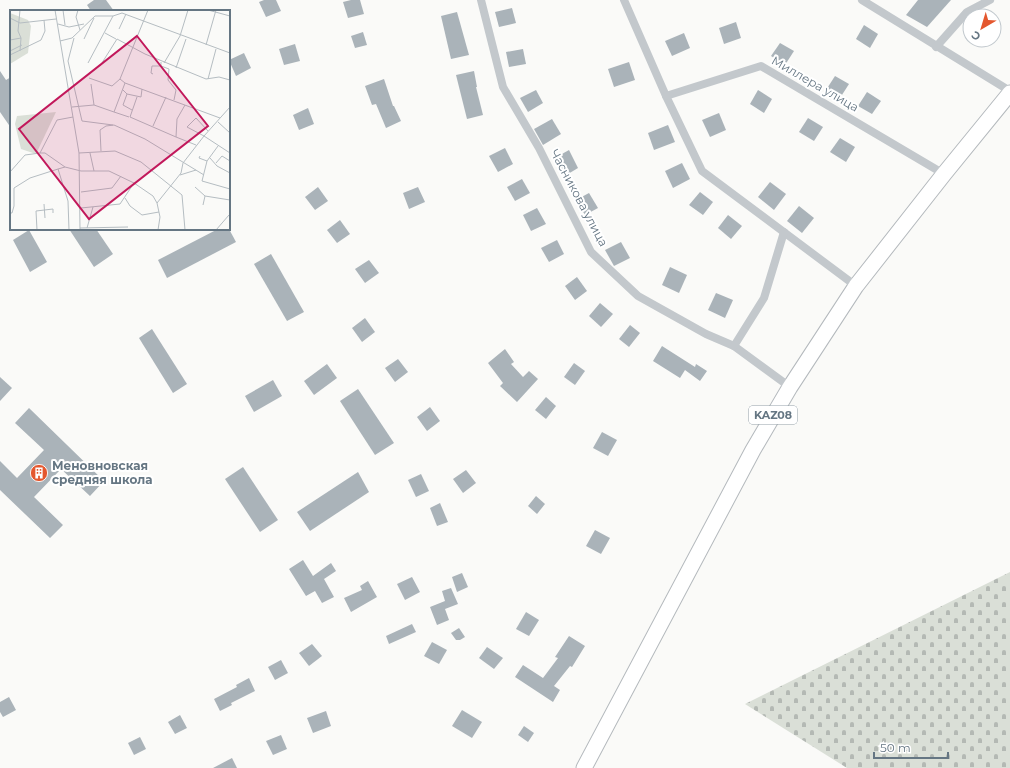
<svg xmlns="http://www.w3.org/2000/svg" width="1010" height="768" viewBox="0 0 1010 768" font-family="Montserrat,sans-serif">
<defs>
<pattern id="cemetery-stones" width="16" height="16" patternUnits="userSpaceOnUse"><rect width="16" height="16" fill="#dadfd7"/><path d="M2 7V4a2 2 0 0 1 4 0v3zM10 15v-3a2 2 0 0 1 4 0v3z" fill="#b4b9b4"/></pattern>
</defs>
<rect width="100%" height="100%" fill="#fafaf8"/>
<!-- cemetery -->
<path fill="url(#cemetery-stones)" d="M1010,572V768H847L745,704Z"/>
<!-- building -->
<g fill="#aab3b9">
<path d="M94,0H106L114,11H91L87,5Z"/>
<path d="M264,0H276L281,11L266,17L259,2Z"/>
<path d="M351,0H360L364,14L348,18L343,2Z"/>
<path d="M918,0H951L927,27L906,15Z"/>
<path d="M512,8L516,23L499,27L495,12Z"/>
<path d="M457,12L469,55L451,59L441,16Z"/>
<path d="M736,22L741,38L724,44L719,28Z"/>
<path d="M864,25L878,34L870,48L856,39Z"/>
<path d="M363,32L367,45L355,48L351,36Z"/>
<path d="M684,33L690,48L672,56L665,41Z"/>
<path d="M780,43L794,51L785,65L771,56Z"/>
<path d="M295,44L300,61L284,65L279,49Z"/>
<path d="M523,49L526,64L509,67L506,52Z"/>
<path d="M244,53L251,68L236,76L229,60Z"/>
<path d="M629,62L635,80L614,87L608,69Z"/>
<path d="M0,71L6,80L11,77V128L0,112Z"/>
<path d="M474,71L477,87H476L483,115L467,119L456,75Z"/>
<path d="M835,76L849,84L840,98L826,90Z"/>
<path d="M384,79L393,106H394L401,121L386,128L376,104L372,105L365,86Z"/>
<path d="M536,90L543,103L528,112L520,98Z"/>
<path d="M758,90L772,99L764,113L750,104Z"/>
<path d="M867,92L881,101L872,114L858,106Z"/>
<path d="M308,108L314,124L299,130L293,115Z"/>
<path d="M719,113L726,130L710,137L702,120Z"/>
<path d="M808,118L823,127L814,141L799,132Z"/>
<path d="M552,119L561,134L543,145L534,129Z"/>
<path d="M668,125L675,142L654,150L648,133Z"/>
<path d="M840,138L855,147L846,162L830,152Z"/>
<path d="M505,148L513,164L498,172L489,156Z"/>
<path d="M569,150L578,168L563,177L553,159Z"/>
<path d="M682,163L690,179L673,188L665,171Z"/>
<path d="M522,179L530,193L515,201L507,187Z"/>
<path d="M770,182L786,194L774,210L758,197Z"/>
<path d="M318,187L328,201L315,210L305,197Z"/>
<path d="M418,187L425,202L409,209L403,193Z"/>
<path d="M700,192L713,202L703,215L689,205Z"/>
<path d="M589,193L598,208L585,215L576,200Z"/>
<path d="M799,206L814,218L802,233L787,221Z"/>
<path d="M537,208L546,224L531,231L523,215Z"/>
<path d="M728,215L742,226L731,239L718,228Z"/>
<path d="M340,220L350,234L337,243L327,230Z"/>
<path d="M69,229H96L113,254L94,267Z"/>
<path d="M218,229H229L236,242L167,278L158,260Z"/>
<path d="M29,230L47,262L30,272L13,240Z"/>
<path d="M557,240L564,254L549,262L541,248Z"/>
<path d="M621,242L630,258L614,266L605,250Z"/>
<path d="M271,254L304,312L287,321L254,264Z"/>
<path d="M369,260L379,273L365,283L355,269Z"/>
<path d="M670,267L687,275L679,293L662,285Z"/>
<path d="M577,277L587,291L575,300L565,286Z"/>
<path d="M716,293L733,300L725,318L708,310Z"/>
<path d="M600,303L613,314L601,327L589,316Z"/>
<path d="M365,318L375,332L362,342L352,328Z"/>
<path d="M630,325L640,333L629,347L619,339Z"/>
<path d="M152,329L187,384L173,393L139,338Z"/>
<path d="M662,346L695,367L696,364L707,371L700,381L685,370L680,378L653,361Z"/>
<path d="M505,349L514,362L511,364L523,377L529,371L538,379L517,402L500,386L503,383L488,363Z"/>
<path d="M398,359L408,372L395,382L385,368Z"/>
<path d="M574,363L585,371L575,385L564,377Z"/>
<path d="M327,364L337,378L314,395L304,381Z"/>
<path d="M0,377L12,388L0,401Z"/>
<path d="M273,380L282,396L254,412L245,396Z"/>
<path d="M358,389L394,443L375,455L340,401Z"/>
<path d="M546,397L556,406L546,419L535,410Z"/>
<path d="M430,407L440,421L427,431L417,417Z"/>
<path d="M29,408L104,481L90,496L61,469L34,497L63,525L50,538L0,490V461L17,478L44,450L15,423Z"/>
<path d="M602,432L617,440L608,456L593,448Z"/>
<path d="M243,467L278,520L260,532L225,479Z"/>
<path d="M466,470L476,483L463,493L453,479Z"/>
<path d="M358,472L369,492L310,531L297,512Z"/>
<path d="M421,474L429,491L416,497L408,480Z"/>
<path d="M536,496L545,504L537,514L528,506Z"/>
<path d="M440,503L448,522L437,526L430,508Z"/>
<path d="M595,530L610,538L601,554L586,546Z"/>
<path d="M303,560L313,576L331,563L336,571L324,579L334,597L322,603L315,591L306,596L289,569Z"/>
<path d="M462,573L468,587L457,592L452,577Z"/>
<path d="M412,577L420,592L405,600L397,584Z"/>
<path d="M368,581L377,597L351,612L344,598L362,590L360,586Z"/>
<path d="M451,588L458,604L445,609L449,620L437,625L430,607L445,601L442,591Z"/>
<path d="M526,612L539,620L529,636L516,629Z"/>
<path d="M412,624L416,632L389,644L386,636Z"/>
<path d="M459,628L465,637L460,640H456L451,633Z"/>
<path d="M569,636L585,646L572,667L570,666L554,686L560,690L553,702L515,677L523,665L543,678L558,658L555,657Z"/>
<path d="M432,642L447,650L439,664L424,656Z"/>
<path d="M312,644L322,656L309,666L299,653Z"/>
<path d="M487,647L503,658L494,669L479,658Z"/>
<path d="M281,660L288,673L275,680L268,667Z"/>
<path d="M249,678L255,691L231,703L232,705L220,711L214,699L237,687L236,685Z"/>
<path d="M9,697L16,710L3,717L0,712V702Z"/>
<path d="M462,710L482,722L472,738L452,726Z"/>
<path d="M326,711L331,726L313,733L307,718Z"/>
<path d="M180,715L187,728L175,734L168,722Z"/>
<path d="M524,726L534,733L528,742L518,735Z"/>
<path d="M281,735L287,749L273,755L266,741Z"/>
<path d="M140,737L146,749L134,755L128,743Z"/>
<path d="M232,758L237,768H213Z"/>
</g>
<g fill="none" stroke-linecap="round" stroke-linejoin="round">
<defs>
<path id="highway" d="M584,768L753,450L790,387L856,286L944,174L1010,93"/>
</defs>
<!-- highway casing -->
<use href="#highway" stroke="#b4b9bd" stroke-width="17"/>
<!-- street -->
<g stroke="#c3c8cc" stroke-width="8">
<path d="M481,0L503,87L539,148L591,252L638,296L706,334L734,346L790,387"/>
<path d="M624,0L666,96L702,171L856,286"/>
<path d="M862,0L1010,91"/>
<path d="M936,47L967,12L990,0"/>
<path d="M666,96L761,66L944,174"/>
<path d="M734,346L764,298L784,232"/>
</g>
<!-- highway -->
<use href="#highway" stroke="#fff" stroke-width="15"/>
</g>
<!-- icons -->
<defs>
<symbol id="building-disc" viewBox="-11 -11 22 22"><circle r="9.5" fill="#e4572e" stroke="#fff"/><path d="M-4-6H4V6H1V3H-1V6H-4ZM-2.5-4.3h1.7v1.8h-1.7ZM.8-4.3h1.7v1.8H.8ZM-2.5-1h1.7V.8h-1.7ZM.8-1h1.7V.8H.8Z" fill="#fff"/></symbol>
</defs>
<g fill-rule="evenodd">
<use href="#building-disc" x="29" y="463" width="20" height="20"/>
</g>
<g text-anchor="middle" stroke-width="4" stroke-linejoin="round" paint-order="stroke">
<!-- shield labels -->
<rect fill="#fff" stroke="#939fa8" stroke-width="1" x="749" y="406" width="48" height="18" rx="3"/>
<g font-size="11" font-weight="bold" fill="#657683">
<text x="773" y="419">KAZ08</text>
</g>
<!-- street labels -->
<g font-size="12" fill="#657683" stroke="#fff">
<text transform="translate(815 84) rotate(30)" y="4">Миллера улица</text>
<text transform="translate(579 198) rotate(62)" y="4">Часникова улица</text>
</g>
<!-- poi labels -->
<g font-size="12" font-weight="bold" fill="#657683" stroke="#fff" text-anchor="start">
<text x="52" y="470">Меновновская<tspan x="52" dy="14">средняя школа</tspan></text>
</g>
</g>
<!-- overview -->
<g transform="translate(10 10)">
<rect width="220" height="220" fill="#fafaf8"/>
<path d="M46,102L26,144L11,139L5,114L7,106Z" fill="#dadfd7"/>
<path d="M0,3L18,10L21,16L18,43L0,54Z" fill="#dadfd7"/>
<path fill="none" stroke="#b5bdc2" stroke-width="1" d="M45,0L69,143L70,220M53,0L55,15M68,0L66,7L70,20M138,0L110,69L115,73L210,108M198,0L220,6M0,8L10,13L46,9M48,14L59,17L74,14M109,19L116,4M95,23L106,29M64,28L58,51L72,111L103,115M74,29L84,8M0,30L11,28L8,21L10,0M50,31L62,28L85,6H103L112,3L220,43M196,35L206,0M0,41L12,35M10,41L11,28M0,45L31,30L35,21L34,10M151,52V56L159,59L158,70L166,80L164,90M78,53L103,6M154,53L170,26L178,0M90,56L107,29L135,44L196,69L209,67L220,70M166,58L176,29M143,64L141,63L142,56H151M79,68L102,76L110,69M198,69L206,39M115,73L104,102L119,107M81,74L84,95M113,80L117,84L113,95L122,100M117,84L131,87L132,79M127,87L120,107L166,127L167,109L175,95M62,97L84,95L104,102M220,97L194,126L220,143M208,112L220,123M143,116L156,87M166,127L186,135M91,141L90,120L96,116L104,115L135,129L194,165M30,143L47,110L63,107M69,143L105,141L131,152L172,185L175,220M80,143L84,161M190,146L189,148L197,151L208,136M200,148L207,156L220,163M197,151L192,171L220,179M206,153L212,146L220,151M0,162L15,145L30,143H35L55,157M170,165L186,160M185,177L195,186M71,182L102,178L111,166M115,188L120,196L132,205L149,202M147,193L171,163L173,153L194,126L177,117L186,108L198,121M34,194L35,208M193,195L195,186L220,190M71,198L110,194L124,173M0,203H2L4,196V178L20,168L48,159M70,218L118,217M77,218L83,197M27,220L26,201L43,199V203M59,220L58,191L48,159L55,157L71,161H99L124,173L143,186L147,193L150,207L148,220M206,220L219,205"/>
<path fill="#c2185b" fill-opacity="0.15" stroke="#c2185b" stroke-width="2" d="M127,26L198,116L79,209L9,119Z"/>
<rect width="220" height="220" fill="none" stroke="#657683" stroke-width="2"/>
</g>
<!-- north arrow -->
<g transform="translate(982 28) rotate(218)"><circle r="19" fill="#ffffff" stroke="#c1c8cd"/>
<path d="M0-3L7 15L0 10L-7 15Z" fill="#e4572e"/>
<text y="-6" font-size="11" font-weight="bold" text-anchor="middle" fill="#657683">С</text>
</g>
<!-- scale -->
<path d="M874 752v6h74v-6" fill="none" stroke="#657683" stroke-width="2"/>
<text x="880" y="752" font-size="12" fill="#657683" stroke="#ffffff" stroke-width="3" paint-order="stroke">50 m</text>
</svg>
